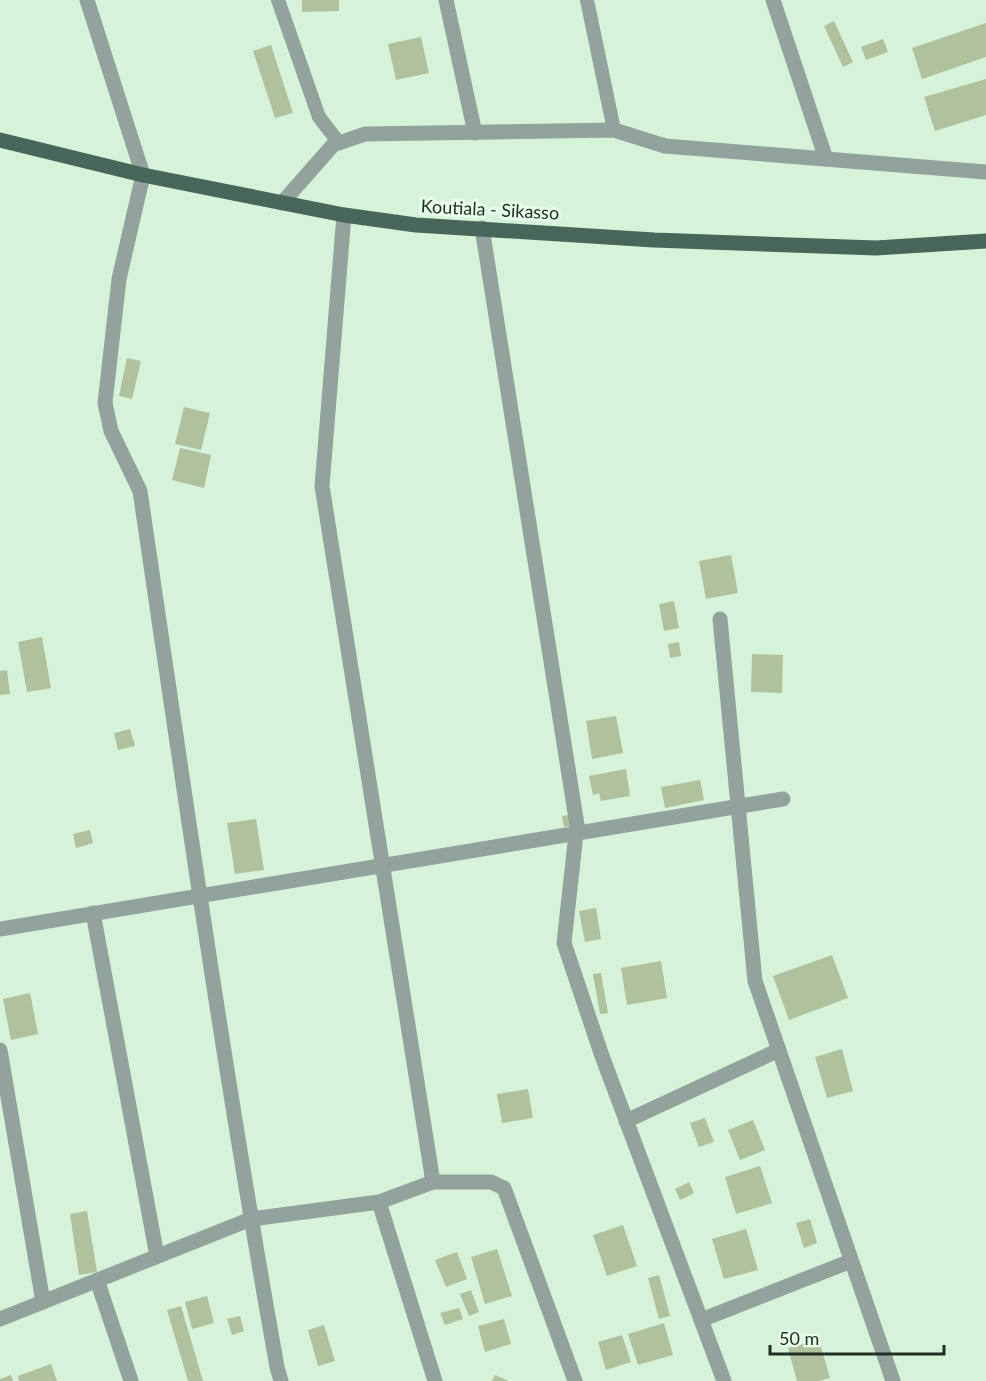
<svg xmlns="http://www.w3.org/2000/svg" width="986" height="1381" viewBox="0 0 986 1381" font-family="Lato,sans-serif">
<rect width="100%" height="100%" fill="#d6f3da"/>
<!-- building -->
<g fill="#afc19d">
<path d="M302,0H339V11L302,12Z"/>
<path d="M834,21L853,62L843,67L824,26Z"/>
<path d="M986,23V57L922,79L912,48Z"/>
<path d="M421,37L429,73L396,80L388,44Z"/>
<path d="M883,39L888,52L866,60L861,47Z"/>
<path d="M271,45L293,113L275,118L253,51Z"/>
<path d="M986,79V115L935,131L924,97Z"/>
<path d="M127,358L141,361L132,399L119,396Z"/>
<path d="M184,407L210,413L201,450L175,444Z"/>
<path d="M180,448L211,455L204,488L172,480Z"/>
<path d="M731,555L738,593L706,599L699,561Z"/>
<path d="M674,601L679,628L664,631L659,604Z"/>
<path d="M42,637L51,688L27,692L18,642Z"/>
<path d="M679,642L681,656L670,658L668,644Z"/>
<path d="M752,654L783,655L782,693L751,692Z"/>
<path d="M7,670L10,694L0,695V671Z"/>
<path d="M616,716L623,753L592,759L586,721Z"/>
<path d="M130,729L135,746L118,750L114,733Z"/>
<path d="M626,769L630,796L601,801L599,793L593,795L589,776Z"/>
<path d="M700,780L704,800L665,808L661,787Z"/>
<path d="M575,814L577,825L564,827L562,816Z"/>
<path d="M256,819L264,870L235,874L227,823Z"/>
<path d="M90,830L93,843L76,848L73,834Z"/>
<path d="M596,908L601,939L585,942L579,911Z"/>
<path d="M832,955L848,998L789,1020L773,976Z"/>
<path d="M661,961L667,998L627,1005L621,968Z"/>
<path d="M601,973L608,1013L600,1014L593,974Z"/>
<path d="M30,993L38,1034L11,1040L3,999Z"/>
<path d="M842,1049L853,1091L827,1098L815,1057Z"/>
<path d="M528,1089L533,1118L502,1123L497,1094Z"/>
<path d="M705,1118L714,1142L699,1147L690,1123Z"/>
<path d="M753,1120L765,1150L740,1160L728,1130Z"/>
<path d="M760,1166L772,1203L736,1214L725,1177Z"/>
<path d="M689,1182L694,1193L680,1200L675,1189Z"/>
<path d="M87,1211L97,1272L79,1275L70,1214Z"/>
<path d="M810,1219L817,1243L804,1248L796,1223Z"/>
<path d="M623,1225L637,1266L607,1276L593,1235Z"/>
<path d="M746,1229L758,1270L724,1279L712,1239Z"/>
<path d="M497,1249L512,1296L485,1304L471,1257Z"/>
<path d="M457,1252L467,1279L446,1287L435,1260Z"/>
<path d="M659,1275L670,1316L659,1319L648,1278Z"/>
<path d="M471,1290L479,1312L469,1316L460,1294Z"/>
<path d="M207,1296L214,1323L192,1329L185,1302Z"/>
<path d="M181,1306L203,1381H188L167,1310Z"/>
<path d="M459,1308L463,1319L445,1325L440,1313Z"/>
<path d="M240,1316L244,1331L232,1335L227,1319Z"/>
<path d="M504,1319L511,1344L485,1352L478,1326Z"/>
<path d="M664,1323L673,1355L638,1365L628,1334Z"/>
<path d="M324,1325L335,1361L318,1366L308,1330Z"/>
<path d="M622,1335L631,1362L606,1370L598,1342Z"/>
<path d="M819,1340L830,1378L819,1381H797L788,1348Z"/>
<path d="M51,1364L57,1381H19L18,1376Z"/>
<path d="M11,1375L13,1381H0V1379Z"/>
<path d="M495,1375L509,1381H492Z"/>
</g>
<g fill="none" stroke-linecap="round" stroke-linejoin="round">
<!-- service -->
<g stroke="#92a29c" stroke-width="14">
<path d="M278,0L319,117L339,143"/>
<path d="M587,0L614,130"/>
</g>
<!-- minor -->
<g stroke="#92a29c" stroke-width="15">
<path d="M87,0L143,175L119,279L105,403L111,431L140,491C183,784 225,1076 277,1367L281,1381"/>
<path d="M446,0L475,133"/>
<path d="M773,0L826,159"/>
<path d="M282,203L333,145L365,134L614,130L665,146L986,172"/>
<path d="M344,215L322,486L433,1182"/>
<path d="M482,228L577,825L564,943L602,1056L724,1381"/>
<path d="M720,619L755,981L893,1381"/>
<path d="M93,913L157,1256"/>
<path d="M0,929L783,799"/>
<path d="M0,1050L43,1302"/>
<path d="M626,1121L779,1050"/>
<path d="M379,1202L435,1381"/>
<path d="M97,1280L131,1381"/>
<path d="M0,1319L251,1219L379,1202L433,1182H491L504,1188L575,1381"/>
<path d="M701,1320L851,1261"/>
</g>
<!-- primary -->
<path stroke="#49665b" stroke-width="15" d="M0,140L143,175L344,215L416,225L654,240L876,248L986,241"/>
</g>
<g text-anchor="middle" stroke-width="6" stroke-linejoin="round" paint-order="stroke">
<!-- street labels -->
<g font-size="18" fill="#232f25" stroke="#e7ffea">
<text transform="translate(490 210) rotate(3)" y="6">Koutiala - Sikasso</text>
</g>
</g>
<!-- scale -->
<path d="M770 1345v9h174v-9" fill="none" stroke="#232f25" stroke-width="3"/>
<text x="779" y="1345" font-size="18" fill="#232f25" stroke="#e7ffea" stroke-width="4.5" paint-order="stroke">50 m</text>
</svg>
